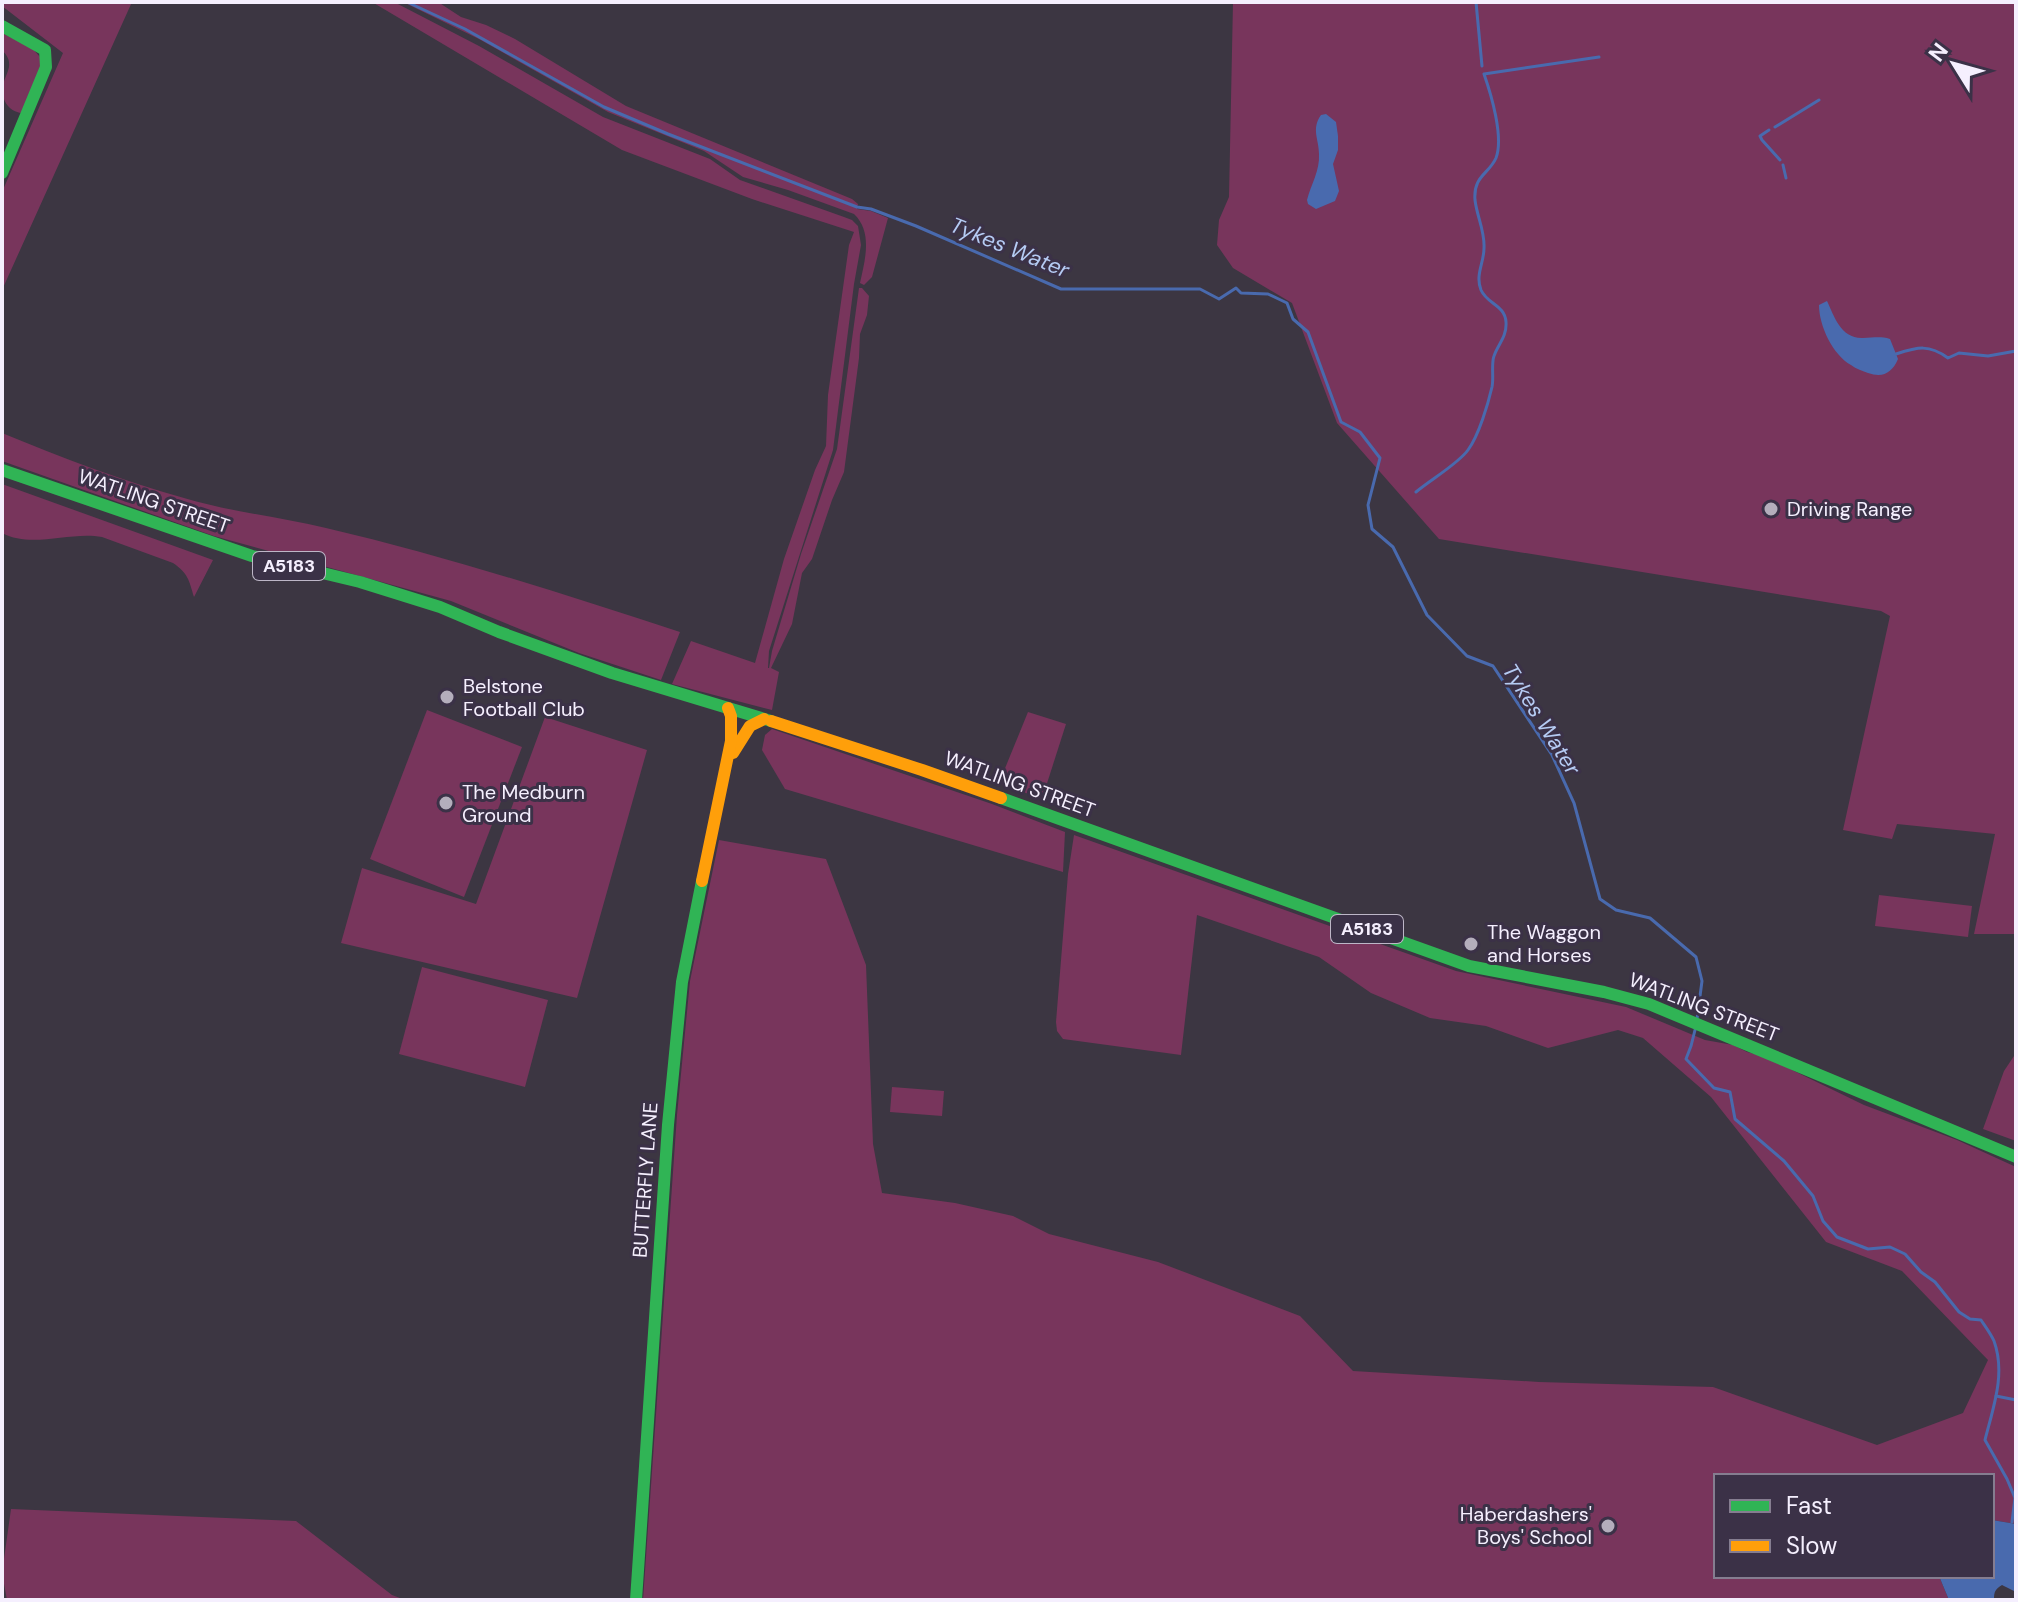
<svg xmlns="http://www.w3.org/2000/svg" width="2018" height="1602" viewBox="0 0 2018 1602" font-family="'DM Sans',sans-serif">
<rect width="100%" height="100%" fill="#3c3642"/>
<!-- green -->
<g fill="#78355c">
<path d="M2,2H132L2,290V192L63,53L2,6Z"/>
<path d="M372,2H394L479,46L603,117L710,159L740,180L844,217L852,220L858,226L861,245L854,284L833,450L769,651L768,668H769L772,651L801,554L837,449L859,288H862L869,296L867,315L860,334L859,358L844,472L832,500L812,559L802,573L792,624L771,668L779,672L772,710L672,684L691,641L755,663L784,559L815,470L826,446L828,395L849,245L854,232L752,199L622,150Z"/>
<path d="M403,2H438L461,17L486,25L515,39L626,106L852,199L858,204L857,209L871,211L888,218L872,277L864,285L860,283C865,260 873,232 854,214L788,190L743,177L704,151L608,112L479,39Z"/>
<path d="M1233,2H2016V934H1974L1995,834L1897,824L1892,839L1843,830L1890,616L1881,611L1439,539L1337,423L1292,303L1233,268L1217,245L1219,220L1229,197Z"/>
<path d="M2,33L32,48L40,57V70L22,113C9,112 0,99 3,85C4,79 8,73 9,67C10,60 7,55 2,50Z"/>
<path d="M2,433C61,457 122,481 184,498C231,512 280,517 326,528C446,556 564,594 680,632L661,680L579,653L451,601L214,536L2,461Z"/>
<path d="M2,484L213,560L194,597C189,580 188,573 173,563L102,537C70,531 32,549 2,533Z"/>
<path d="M427,710L522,747L464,897L370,859Z"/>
<path d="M1028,712L1066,724L1042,799L999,783Z"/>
<path d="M545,717L647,750L577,998L341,943L362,868L476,904Z"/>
<path d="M772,729L992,804L1065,832L1063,872L785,789L762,750L765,735Z"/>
<path d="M1074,835L1456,971L1626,1007L1705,1040L1733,1045L1747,1052L1774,1059L1792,1070L1864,1105L1957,1140L2016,1167V1524L1992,1520V1476H1716V1576H1939L1949,1600H643L677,1115L690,981L719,840L826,859L866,965L873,1144L882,1193L955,1203L1013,1216L1049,1234L1158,1262L1300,1316L1353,1371L1539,1382L1713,1387L1877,1445L1963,1413L1988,1360L1902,1271L1826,1242L1711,1097L1643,1038L1618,1030L1548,1048L1486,1026L1430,1018L1371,993L1319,957L1197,915L1181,1055L1063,1039L1057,1031L1056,1022L1068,874Z"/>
<path d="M1879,895L1972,906L1968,937L1875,926Z"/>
<path d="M422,967L548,1000L525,1087L399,1054Z"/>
<path d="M2016,1053V1141L1983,1129L2004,1071Z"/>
<path d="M892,1087L944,1091L942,1116L890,1112Z"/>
<path d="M11,1509L296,1521L392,1595L405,1600H7L2,1573Z"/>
</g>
<!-- water -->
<g fill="#496aae">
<path d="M1326,114L1336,122L1338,136V150L1333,164L1339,191L1335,201L1316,209L1308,204L1307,200C1311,184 1320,171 1319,154C1319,139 1311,129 1321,115Z"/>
<path d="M1827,301C1834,316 1841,339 1863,338C1873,338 1880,336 1890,339L1898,359C1892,373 1883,378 1868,373C1863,371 1856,369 1851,365C1833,355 1819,326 1819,305Z"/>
<path d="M1992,1520L2016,1524V1592L2002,1585C1995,1589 1994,1592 1994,1600H1949L1939,1576H1992Z"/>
</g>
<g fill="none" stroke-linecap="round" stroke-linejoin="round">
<!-- stream -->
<g stroke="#496aae" stroke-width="3">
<path d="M407,2L465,29L604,107L668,134L857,207L871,209L916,226L1061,289H1200L1219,299L1236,288L1241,293L1268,294L1287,303L1293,319L1308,332L1341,422L1360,432L1380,458L1368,505L1372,529L1393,547L1427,615L1467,656L1493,666L1552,755L1574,803L1600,899L1616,910L1650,918L1696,957L1702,981L1697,1019"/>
<path d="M1476,2L1482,66"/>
<path d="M1775,127L1819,100"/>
<path d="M1769,130L1760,136L1762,140L1780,160"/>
<path d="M1783,165L1786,178"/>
<path d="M1896,354C1918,347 1929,344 1948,358L1959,353L1988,356L2016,351"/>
<path d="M1416,492C1430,480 1458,464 1468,450C1479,435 1488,404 1492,387C1494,377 1491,364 1494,356C1498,344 1507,337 1506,322C1505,305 1487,304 1481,290C1475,275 1484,263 1484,248C1485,231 1477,217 1475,200C1473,176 1489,174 1496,158C1504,137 1491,94 1484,74L1599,57"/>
<path d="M1695,1030L1691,1046L1686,1059L1714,1088L1730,1092L1735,1119L1784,1161L1813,1196L1823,1221L1837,1237L1868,1249L1890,1247L1905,1254L1921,1272L1935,1282L1959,1312L1970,1319L1981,1320C1985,1326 1991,1334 1994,1341C2006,1374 1993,1408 1985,1440L2007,1479L2015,1498L2012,1522"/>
<path d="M1996,1396L2016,1400"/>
</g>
<!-- fast -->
<g stroke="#30b455" stroke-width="12">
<path d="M2,26L45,50L46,67L2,173"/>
<path d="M2,470L252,556L360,582L440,607L499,632L612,673L771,721"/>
<path d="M1001,798L1469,966L1604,992L1649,1004L2016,1157"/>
<path d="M636,1600L668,1125L682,982L702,881"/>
</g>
<!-- slow -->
<g stroke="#ff9f0a" stroke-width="12">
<path d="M771,721L922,770L1001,798"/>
<path d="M733,753L750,726L764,719"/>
<path d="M702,881L731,741V716L728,708"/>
</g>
</g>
<!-- markers -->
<g fill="#b4aebc" stroke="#3b3147" stroke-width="3">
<circle cx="1771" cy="509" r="8"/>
<circle cx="447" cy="697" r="8"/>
<circle cx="446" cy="803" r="8"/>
<circle cx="1471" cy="944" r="8"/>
<circle cx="1608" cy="1526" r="8"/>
</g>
<g text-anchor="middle" stroke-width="6" stroke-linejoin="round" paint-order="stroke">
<!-- shield labels -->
<g fill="#3b3147" stroke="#bdb6c7" stroke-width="2">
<rect x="253" y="552" width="72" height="28" rx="6"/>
<rect x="1331" y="915" width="72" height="28" rx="6"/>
</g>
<g font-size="18" font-weight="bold" fill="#f5effe">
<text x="289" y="572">A5183</text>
<text x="1367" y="935">A5183</text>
</g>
<!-- street labels -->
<g font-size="20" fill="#f5effe" stroke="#3b3147">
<text transform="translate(154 501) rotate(19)" y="7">WATLING STREET</text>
<text transform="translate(1020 784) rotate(20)" y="7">WATLING STREET</text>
<text transform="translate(1704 1007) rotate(21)" y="7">WATLING STREET</text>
<text transform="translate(645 1180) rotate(-86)" y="7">BUTTERFLY LANE</text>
</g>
<!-- poi labels -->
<g font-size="20" fill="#f5effe" stroke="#3b3147" text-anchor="start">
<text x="1787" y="516">Driving Range</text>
<text x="463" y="693">Belstone<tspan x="463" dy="23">Football Club</tspan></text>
<text x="462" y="799">The Medburn<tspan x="462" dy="23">Ground</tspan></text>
<text x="1487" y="939">The Waggon<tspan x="1487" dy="23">and Horses</tspan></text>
<text x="1592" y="1521" text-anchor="end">Haberdashers'<tspan x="1592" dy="23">Boys' School</tspan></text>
</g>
<!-- water labels -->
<g font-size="22" font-style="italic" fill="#b5cbf3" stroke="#3b3147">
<text transform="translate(1010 247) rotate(22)" y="8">Tykes Water</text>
<text transform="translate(1542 719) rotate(58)" y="8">Tykes Water</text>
</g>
</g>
<!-- border -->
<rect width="2018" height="1602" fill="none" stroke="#f5effe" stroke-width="8"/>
<!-- legend -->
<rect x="1714" y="1474" width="280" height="104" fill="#3b3147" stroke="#857d90" stroke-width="2"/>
<rect x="1730" y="1500" width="40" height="12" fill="#30b455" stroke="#857d90" stroke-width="2"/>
<text x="1786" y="1514" font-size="24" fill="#f5effe">Fast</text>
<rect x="1730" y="1540" width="40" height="12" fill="#ff9f0a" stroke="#857d90" stroke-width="2"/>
<text x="1786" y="1554" font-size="24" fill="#f5effe">Slow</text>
<!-- north arrow -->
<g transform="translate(1954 64) rotate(307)" stroke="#3b3147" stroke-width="6" paint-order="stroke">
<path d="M0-6L14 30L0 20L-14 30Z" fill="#f5effe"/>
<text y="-12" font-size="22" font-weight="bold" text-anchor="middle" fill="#f5effe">N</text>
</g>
</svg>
